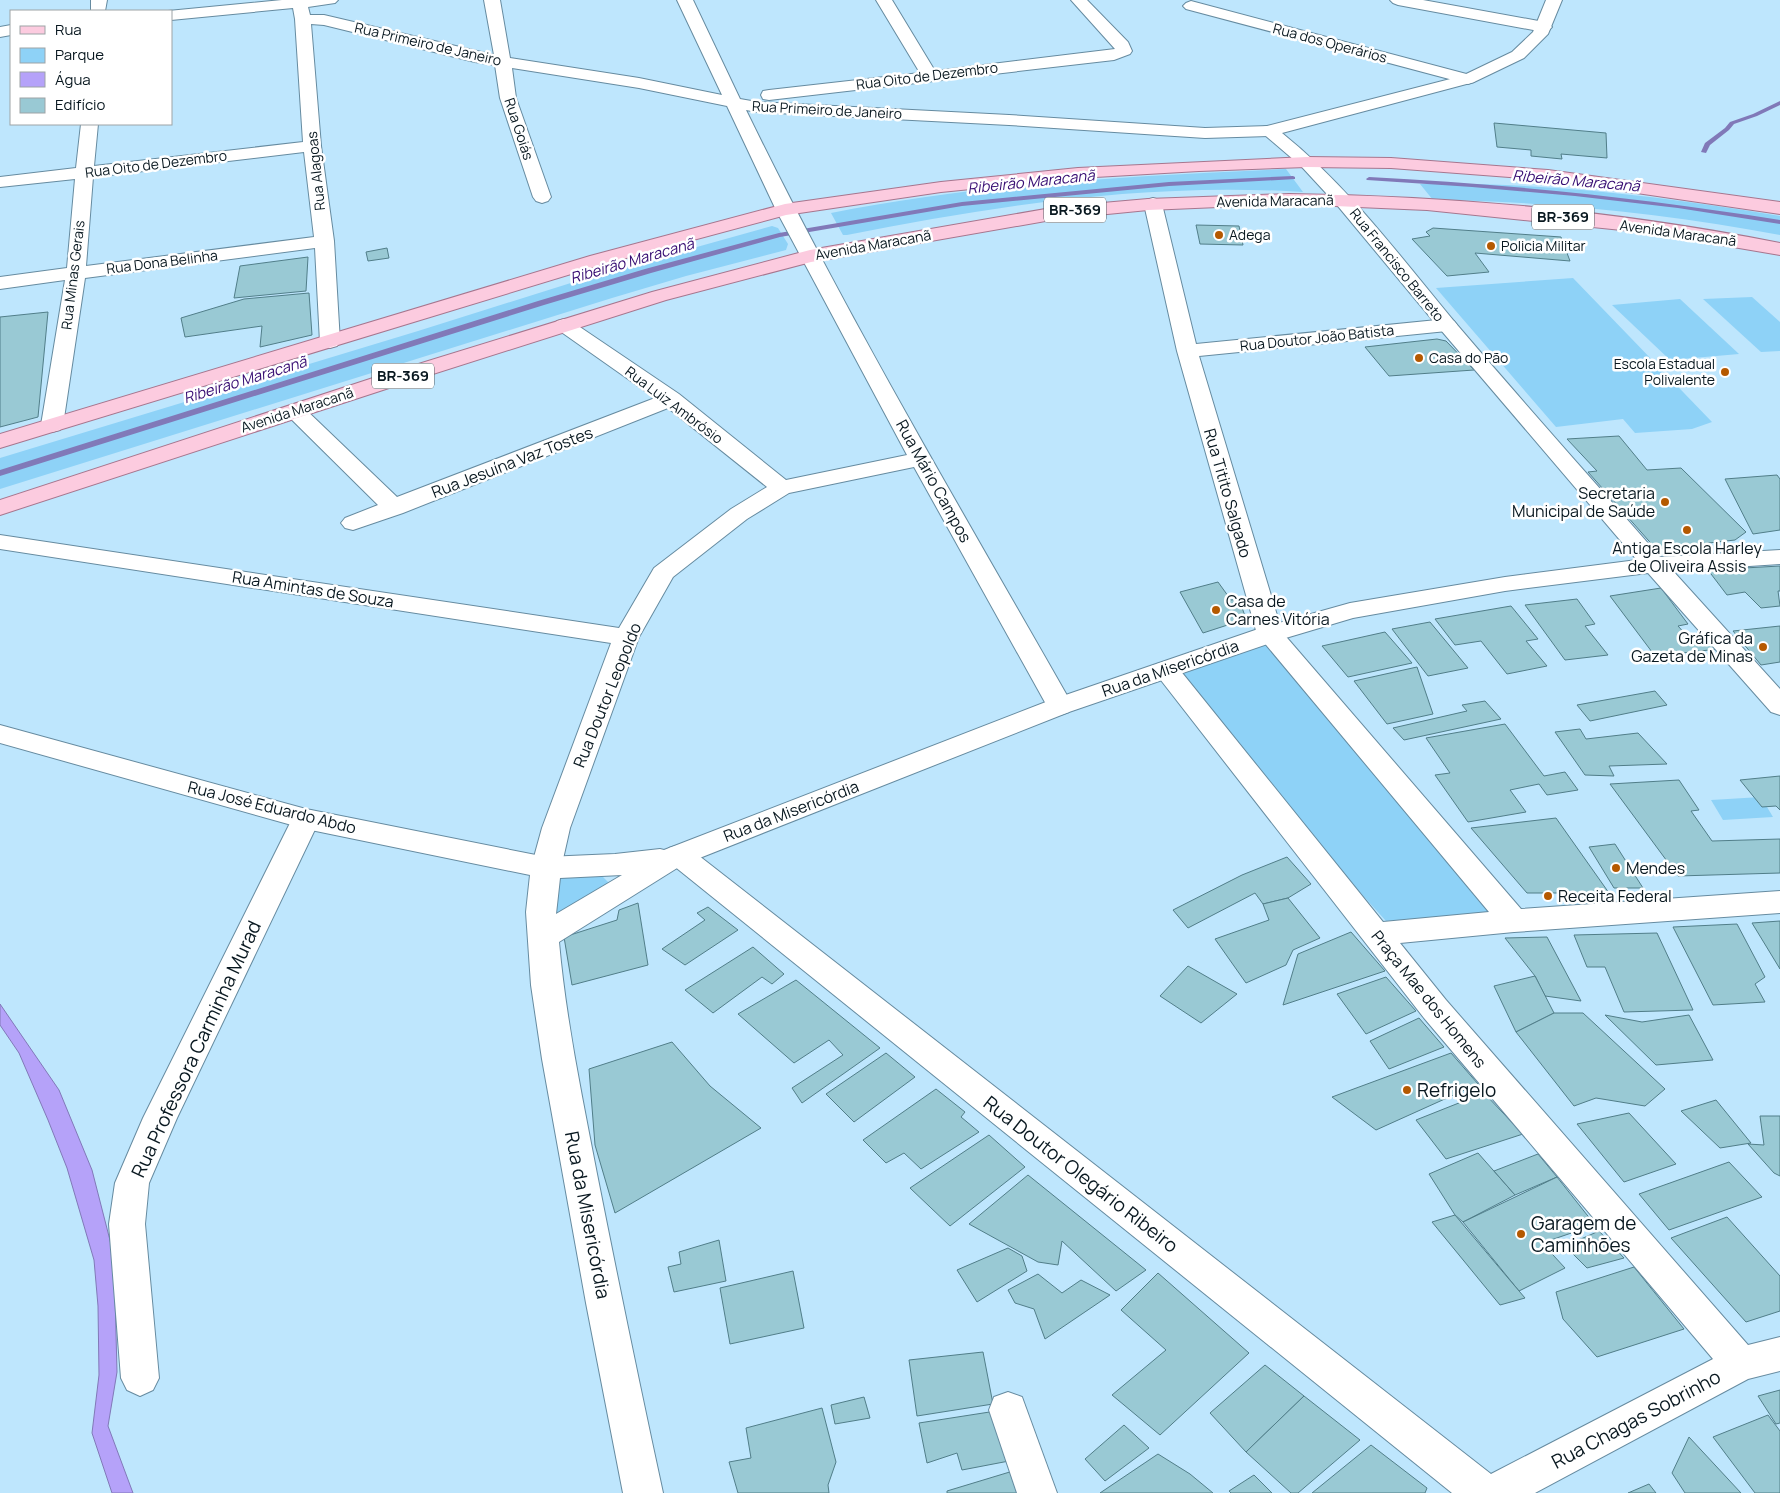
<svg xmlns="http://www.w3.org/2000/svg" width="1780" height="1493" viewBox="0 0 1780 1493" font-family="Manrope,sans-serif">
<rect width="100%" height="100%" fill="#bee6fd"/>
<!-- green -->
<g fill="#8ed2f7">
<path d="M1286,169L1303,192C1150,182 997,205 847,235H843L831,213C980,183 1135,176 1286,169Z"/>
<path d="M1420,184C1541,182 1661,196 1780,216V235C1669,214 1545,201 1433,200Z"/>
<path d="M772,226L778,228L788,244L786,250L686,276L612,298L0,489V458L418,331L593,276Z"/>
<path d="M1573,278L1712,422L1692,429L1635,433L1623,419L1556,427L1436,288Z"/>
<path d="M1752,297L1780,322V351L1761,352L1703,299Z"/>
<path d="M1680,299L1739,354L1670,360L1612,305Z"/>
<path d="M1265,644L1497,913L1386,921L1336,866L1179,672Z"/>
<path d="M1761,797L1773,817L1723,820L1711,800Z"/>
<path d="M599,873L613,887L552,926V877Z"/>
</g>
<!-- water -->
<path fill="#b5a2f9" stroke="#8179b8" d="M0,1004L59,1090L92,1170L114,1256L117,1372L108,1426L133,1493H112L92,1433L99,1375L98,1306L94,1260L67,1168L48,1120L19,1053L0,1025Z"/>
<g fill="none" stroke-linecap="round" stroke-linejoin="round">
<!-- stream -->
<g fill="#8179b8" fill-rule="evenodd">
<path d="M1780,101V105L1757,116L1734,124L1729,130L1710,145L1706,153L1701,152L1705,143L1725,128L1730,122L1753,114Z"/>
<path d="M1293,176L1295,177V179L1169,186L962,206L780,237L651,273L544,305L0,476V470L538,301L645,269L779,233L962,202L1169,182Z"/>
<path d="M1369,177C1507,184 1644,198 1780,220V224L1678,208L1575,196L1472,187L1367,180L1366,179Z"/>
</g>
</g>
<!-- building -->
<g fill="#99c9d4" stroke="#517e89">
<path d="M1494,123L1606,133L1607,158L1561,154L1562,159L1531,156V150L1497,147Z"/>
<path d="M1196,225L1239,226L1243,245L1200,244Z"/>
<path d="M1433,228L1561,237L1570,261L1475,253L1489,272L1447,276L1412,239L1430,236L1426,232Z"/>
<path d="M387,248L389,258L368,261L366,252Z"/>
<path d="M308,257L306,291L234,298L240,266Z"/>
<path d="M309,293L312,335L260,347L262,326L185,337L181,318L244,299Z"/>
<path d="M48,312L38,417L0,427V317Z"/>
<path d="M1437,339L1446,341L1474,370L1389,376L1365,347Z"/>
<path d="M1619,436L1647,470L1681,468L1746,532L1735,540L1656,549L1588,472L1597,471L1567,439Z"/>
<path d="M1777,475L1780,479V530L1753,534L1725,479Z"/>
<path d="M1780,566V591H1778L1780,606L1761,608L1745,592L1727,595L1708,570Z"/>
<path d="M1218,582L1231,600L1239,599L1246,619L1203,633L1180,592Z"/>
<path d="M1661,588L1688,624L1678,626L1688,637L1704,633L1718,649L1655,656L1610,596Z"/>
<path d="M1577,599L1595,624L1585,626L1608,655L1565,660L1525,605Z"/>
<path d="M1511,606L1538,639L1526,641L1547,666L1507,674L1481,641L1455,645L1435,619Z"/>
<path d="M1430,622L1468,668L1428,676L1392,629Z"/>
<path d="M1780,626V662L1761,665L1733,631Z"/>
<path d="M1385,632L1412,663L1348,677L1322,646Z"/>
<path d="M1417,667L1433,714L1387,724L1354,681Z"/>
<path d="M1655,691L1667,705L1590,721L1577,705Z"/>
<path d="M1485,701L1501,719L1404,740L1393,728L1467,711L1462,705Z"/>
<path d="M1505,724L1544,776L1565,772L1578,790L1547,795L1539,784L1510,790L1526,812L1468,822L1435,775L1450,773L1426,738Z"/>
<path d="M1580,729L1586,739L1638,733L1667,764L1609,766L1614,776L1585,775L1555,732Z"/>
<path d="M1780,776V810L1776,806L1762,807L1740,780Z"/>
<path d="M1679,780L1699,810L1691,811L1712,841L1780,839V873L1678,876L1610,784Z"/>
<path d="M1556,818L1609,893H1527L1471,828Z"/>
<path d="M1615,844L1643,888H1614L1589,847Z"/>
<path d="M1287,857L1311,884L1288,898L1263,904L1255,893L1188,928L1173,910L1242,875Z"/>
<path d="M1288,898L1320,938L1293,950L1286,965L1246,983L1215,939L1269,920L1263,904Z"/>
<path d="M638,903L648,965L572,985L564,937L617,920L619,910Z"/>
<path d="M708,907L738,930L685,965L662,949L705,920L697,913Z"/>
<path d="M1780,921V969L1752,923Z"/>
<path d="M1737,924L1765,977L1755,984L1765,1002L1713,1005L1673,927Z"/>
<path d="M1351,932L1385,971L1283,1005L1298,954Z"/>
<path d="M1657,933L1693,1010L1624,1012L1605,967H1587L1574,935Z"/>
<path d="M1547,937L1581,1001L1545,996L1535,976L1505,938Z"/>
<path d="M753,947L784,974L772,984L762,977L713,1013L685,990Z"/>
<path d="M1188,966L1237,994L1201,1023L1160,996Z"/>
<path d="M1535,976L1554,1013L1516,1032L1494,986Z"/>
<path d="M1386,977L1416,1011L1366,1034L1337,994Z"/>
<path d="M796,980L880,1048L802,1103L792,1088L843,1055L829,1040L794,1063L738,1014Z"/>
<path d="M1554,1013H1583L1665,1089L1645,1106L1596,1098L1574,1106L1516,1032Z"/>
<path d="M1605,1015L1642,1022L1689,1015L1713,1060L1656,1065Z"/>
<path d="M1419,1018L1444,1047L1389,1069L1370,1041Z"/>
<path d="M672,1042L710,1086L761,1128L615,1213L595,1145L589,1069Z"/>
<path d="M886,1053L915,1077L854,1122L826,1094Z"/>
<path d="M1451,1053L1478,1084L1376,1130L1332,1097Z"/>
<path d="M936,1089L965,1112L961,1117L979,1132L921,1169L904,1153L886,1163L863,1140Z"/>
<path d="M1484,1093L1523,1134L1446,1159L1416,1120Z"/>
<path d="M1716,1100L1751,1143L1720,1148L1681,1111Z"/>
<path d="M1629,1113L1676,1164L1624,1182L1577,1124Z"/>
<path d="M1760,1116H1780V1176L1774,1173L1748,1144L1764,1145Z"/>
<path d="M989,1135L1025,1167L950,1226L910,1188Z"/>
<path d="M1478,1153L1515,1195L1463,1222L1455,1215L1429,1174Z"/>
<path d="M1538,1154L1557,1177L1515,1195L1494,1171Z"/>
<path d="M1729,1162L1762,1197L1669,1230L1639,1194Z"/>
<path d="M1028,1175L1146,1270L1116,1291L1062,1241L1058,1265L1038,1262L969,1224Z"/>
<path d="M1557,1177L1595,1225L1542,1243L1565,1268L1519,1291L1463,1222Z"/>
<path d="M1455,1215L1497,1265L1525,1298L1500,1305L1432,1222Z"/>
<path d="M1727,1217L1780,1276V1311L1746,1322L1671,1238Z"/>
<path d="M1599,1231L1624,1258L1587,1268L1565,1246Z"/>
<path d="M719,1240L726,1281L674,1292L668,1267L681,1264L679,1252Z"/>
<path d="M1008,1248L1022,1256L1027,1271L977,1302L957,1270Z"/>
<path d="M1634,1267L1684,1329L1597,1357L1563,1319L1556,1292Z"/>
<path d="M793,1271L804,1328L730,1344L720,1288Z"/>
<path d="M1158,1273L1249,1353L1160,1435L1112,1395L1166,1350L1121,1310Z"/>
<path d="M1038,1274L1062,1293L1081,1280L1110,1295L1045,1339L1034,1309L1015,1303L1008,1290Z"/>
<path d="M983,1352L993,1404L917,1416L909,1360Z"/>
<path d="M1265,1365L1304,1396L1246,1452L1210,1413Z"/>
<path d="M1780,1390V1423L1776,1424L1758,1396Z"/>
<path d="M1304,1396L1360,1440L1298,1493H1291L1246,1452Z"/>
<path d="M864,1397L870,1418L835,1424L831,1405Z"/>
<path d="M822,1408L836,1462L828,1485L829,1493H738L729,1462L751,1458L746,1428Z"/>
<path d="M996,1411L1009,1461L962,1470L957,1453L927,1463L919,1423Z"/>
<path d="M1768,1415L1780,1431V1493H1755L1713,1437Z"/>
<path d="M1124,1425L1149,1448L1105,1481L1085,1459Z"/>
<path d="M1689,1437L1741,1493H1685L1672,1473Z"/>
<path d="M1371,1445L1427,1488L1425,1493H1312Z"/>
<path d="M1158,1454L1190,1474L1213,1493H1100Z"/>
<path d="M1013,1471L1019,1493H947V1491Z"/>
<path d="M1254,1475L1272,1493H1231L1229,1491Z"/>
<path d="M1649,1484L1656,1493H1628Z"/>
</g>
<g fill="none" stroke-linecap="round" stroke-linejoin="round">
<defs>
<g id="street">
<path d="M91,0H107L105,11H91Z"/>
<path d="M282,0H338L335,3L308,7L310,15H324L494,55L484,0H500L510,58L639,78L722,95L677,0H693L740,99L757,102L1009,115L1205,128L1269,126L1275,127L1278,131L1275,135L1269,136L1205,138L1009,125L757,112L746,110C845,314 961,509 1073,706L1069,712L1060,715L1051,712L1047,706L914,467L789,493L747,519L673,577L639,637L570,828L561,868L556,875L546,879L536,875L531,868L542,828L611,643L0,549V535L619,628L654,568L731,509L767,487L668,408L403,513L353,530L345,528L341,523L345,518L378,505L284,412L287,407L295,405L303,407L397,497L655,398L557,329L554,325L557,321L564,319L571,321L679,394L786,480L907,455L776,210L727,106L639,88L512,68L516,98L551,197L548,201L542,203L536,201L533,197L500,98L495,65L475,62L324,25L311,24L321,146L334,241L340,342L337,346L330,348L323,346L320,342L315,248L85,278L63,425L60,430L52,432L44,430L41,425L65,280L0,289V277L67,268L75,179L0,187V177L76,168L81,124H98L94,166L303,142L295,19L293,8L171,20V11H168ZM304,152L314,237L86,266L93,177Z"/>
<path d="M876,0H892L935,71L1115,49L1071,0H1087L1128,42L1132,51L1130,54L1114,60L769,100L763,99L761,95L763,91L769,90L920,73Z"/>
<path d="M1390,0H1423L1544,22L1549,24L1552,27L1549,30L1544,32L1398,5L1393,3Z"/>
<path d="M1191,1L1474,76L1476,79L1474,82L1468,84L1186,9L1183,6L1186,3Z"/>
<path d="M11,25V35L0,37V27Z"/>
<path d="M1153,198L1160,200L1162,204L1196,344L1447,319L1454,321L1457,325L1454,329L1447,331L1199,356L1282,632L1521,909L1780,891V913L1514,932L1400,943L1446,1000L1748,1345L1780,1337V1371L1748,1379L1535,1493H1452L669,862L664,855L669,848L679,845L689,848L1491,1474L1713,1359L1424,1018L1153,670L1157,664L1166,662L1175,664L1383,922L1489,912L1257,634L1177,351L1144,204L1146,200Z"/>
<path d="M306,809L316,812L320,819L177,1118L149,1183L145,1224L159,1378L153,1390L140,1396L127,1390L121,1378L109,1224L115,1183L143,1118L292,819L296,812Z"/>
<path d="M1008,1392L1022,1397L1057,1493H1017L989,1410L994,1397Z"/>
</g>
<path id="secondary" d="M1546,0H1562L1548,34L1524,58L1474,82L1282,133C1348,186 1399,255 1453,320C1521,400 1591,478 1660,557L1780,550V564L1673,571L1780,689V715L1771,712L1648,573L1505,591L1353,618L1279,640L1069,712L682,865L559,942C566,1020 582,1096 597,1174C618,1280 640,1387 663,1493H623L586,1303L542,1059L531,985L526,912L530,875L306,829L0,743V725L306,809L546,857L615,854L660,849L664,850L1051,700L1261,628L1350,603L1505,577L1637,560L1440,329L1337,205L1301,166L1260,131L1263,127L1462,76L1512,52L1533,32ZM622,875L556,914L560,878Z"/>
<g id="primary">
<path d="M1307,157L1391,158L1548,170L1780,202V214L1548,180L1391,168L1307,167L1199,171L1078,178L941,192L786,215L604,264L0,448V434L590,256L785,204L941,182L1078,168Z"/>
<path d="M1289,194C1453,196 1619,211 1780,243V255L1651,233L1427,210L1335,206H1242L1148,210L1057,219L811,262L666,300L389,388L0,515V500L373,378L652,292L810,250L1057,207L1148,199Z"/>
</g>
</defs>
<!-- street casing -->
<use href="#street" stroke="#668ba0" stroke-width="2"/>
<!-- secondary casing -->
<use href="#secondary" stroke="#668ba0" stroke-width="2"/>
<!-- primary casing -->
<use href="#primary" stroke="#a6768e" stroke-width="2"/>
<!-- street -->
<use href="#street" fill="#fff" fill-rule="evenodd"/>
<!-- secondary -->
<use href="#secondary" fill="#fff" fill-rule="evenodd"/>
<!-- primary -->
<use href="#primary" fill="#fccbdf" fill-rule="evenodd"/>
</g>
<!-- markers -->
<g fill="#b55900" stroke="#fff" stroke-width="2">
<circle cx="1219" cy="235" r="5"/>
<circle cx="1491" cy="246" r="5"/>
<circle cx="1419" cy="358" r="5"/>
<circle cx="1725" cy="372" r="5"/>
<circle cx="1665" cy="502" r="5"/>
<circle cx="1687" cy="530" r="5"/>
<circle cx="1216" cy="610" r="5"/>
<circle cx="1763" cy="647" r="5"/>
<circle cx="1616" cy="868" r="5"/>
<circle cx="1548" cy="896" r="5"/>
<circle cx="1407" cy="1090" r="5"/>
<circle cx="1521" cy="1234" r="5"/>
</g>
<g text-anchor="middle" stroke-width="5" stroke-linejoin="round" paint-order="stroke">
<!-- far-street labels -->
<g font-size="14" fill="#091820" stroke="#fff">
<text transform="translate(1330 43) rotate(15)" y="5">Rua dos Operários</text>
<text transform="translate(428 44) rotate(13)" y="5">Rua Primeiro de Janeiro</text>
<text transform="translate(927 76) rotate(-7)" y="5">Rua Oito de Dezembro</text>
<text transform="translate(827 110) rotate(3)" y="5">Rua Primeiro de Janeiro</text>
<text transform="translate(519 129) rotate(72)" y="5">Rua Goiás</text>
<text transform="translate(156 164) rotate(-7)" y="5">Rua Oito de Dezembro</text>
<text transform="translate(316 171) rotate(-96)" y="5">Rua Alagoas</text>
<text transform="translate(1275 201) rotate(-1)" y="5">Avenida Maracanã</text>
<text transform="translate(1678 233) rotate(8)" y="5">Avenida Maracanã</text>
<text transform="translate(873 245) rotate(-10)" y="5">Avenida Maracanã</text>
<text transform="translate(162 262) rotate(-7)" y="5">Rua Dona Belinha</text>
<text transform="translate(1397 265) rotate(51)" y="5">Rua Francisco Barreto</text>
<text transform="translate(73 275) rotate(-83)" y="5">Rua Minas Gerais</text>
<text transform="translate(1317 338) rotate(-6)" y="5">Rua Doutor João Batista</text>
<text transform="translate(674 405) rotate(37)" y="5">Rua Luiz Ambrósio</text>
<text transform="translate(297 410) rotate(-18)" y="5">Avenida Maracanã</text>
</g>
<!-- far-poi labels -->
<g font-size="14" fill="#091820" stroke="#fff" text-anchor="start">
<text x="1229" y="240">Adega</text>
<text x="1501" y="251">Policia Militar</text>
<text x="1429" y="363">Casa do Pão</text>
<text x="1715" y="369" text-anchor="end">Escola Estadual<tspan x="1715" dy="16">Polivalente</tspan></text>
</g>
<!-- far-water labels -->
<g font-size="15" font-style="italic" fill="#360c72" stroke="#fff">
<text transform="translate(1576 181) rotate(5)" y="5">Ribeirão Maracanã</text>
<text transform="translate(1031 182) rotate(-6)" y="5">Ribeirão Maracanã</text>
<text transform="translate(632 261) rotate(-16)" y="5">Ribeirão Maracanã</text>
<text transform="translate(245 380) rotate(-17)" y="5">Ribeirão Maracanã</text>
</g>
<!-- shield labels -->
<g fill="#fff" stroke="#535d63" stroke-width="1">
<rect x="1044" y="197.5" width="62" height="25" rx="4"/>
<rect x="1532" y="204.5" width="62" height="25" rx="4"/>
<rect x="372" y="363.5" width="62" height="25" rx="4"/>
</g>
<g font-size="15" font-weight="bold" fill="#091820">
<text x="1075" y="215">BR-369</text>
<text x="1563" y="222">BR-369</text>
<text x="403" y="381">BR-369</text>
</g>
<!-- street labels -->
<g font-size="16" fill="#091820" stroke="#fff">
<text transform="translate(512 462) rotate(-21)" y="6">Rua Jesuína Vaz Tostes</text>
<text transform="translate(934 481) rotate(61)" y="6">Rua Mário Campos</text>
<text transform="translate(1228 493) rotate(74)" y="6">Rua Titito Salgado</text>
<text transform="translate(313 589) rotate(9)" y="6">Rua Amintas de Souza</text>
<text transform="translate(1170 668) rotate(-19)" y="6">Rua da Misericórdia</text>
<text transform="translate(607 695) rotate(-68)" y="6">Rua Doutor Leopoldo</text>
<text transform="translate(272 807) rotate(14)" y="6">Rua José Eduardo Abdo</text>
<text transform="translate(791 811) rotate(-21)" y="6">Rua da Misericórdia</text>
<text transform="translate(1429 999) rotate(51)" y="6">Praça Mae dos Homens</text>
</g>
<!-- poi labels -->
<g font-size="16" fill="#091820" stroke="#fff" text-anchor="start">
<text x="1655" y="499" text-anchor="end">Secretaria<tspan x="1655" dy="18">Municipal de Saúde</tspan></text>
<text x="1687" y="554" text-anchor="middle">Antiga Escola Harley<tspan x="1687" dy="18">de Oliveira Assis</tspan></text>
<text x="1226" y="607">Casa de<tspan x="1226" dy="18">Carnes Vitória</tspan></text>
<text x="1753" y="644" text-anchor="end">Gráfica da<tspan x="1753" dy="18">Gazeta de Minas</tspan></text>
<text x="1626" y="874">Mendes</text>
<text x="1558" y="902">Receita Federal</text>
</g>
<!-- near-street labels -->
<g font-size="19" fill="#091820" stroke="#fff">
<text transform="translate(196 1049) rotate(-65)" y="7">Rua Professora Carminha Murad</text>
<text transform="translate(1081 1174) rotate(38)" y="7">Rua Doutor Olegário Ribeiro</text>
<text transform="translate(588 1215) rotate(79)" y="7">Rua da Misericórdia</text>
<text transform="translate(1636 1419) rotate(-28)" y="7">Rua Chagas Sobrinho</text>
</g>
<!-- near-poi labels -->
<g font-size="19" fill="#091820" stroke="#fff" text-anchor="start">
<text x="1417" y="1097">Refrigelo</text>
<text x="1531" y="1230">Garagem de<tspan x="1531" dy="22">Caminhões</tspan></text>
</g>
</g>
<!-- legend -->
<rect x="10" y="10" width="162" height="115" fill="#ffffff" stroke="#9da3a6"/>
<rect x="20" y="26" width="25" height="8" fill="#fccbdf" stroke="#9da3a6"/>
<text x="55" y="35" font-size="15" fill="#091820">Rua</text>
<rect x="20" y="48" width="25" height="15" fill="#8ed2f7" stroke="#9da3a6"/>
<text x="55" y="60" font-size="15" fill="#091820">Parque</text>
<rect x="20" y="72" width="25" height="15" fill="#b5a2f9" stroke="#9da3a6"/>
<text x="55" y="85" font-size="15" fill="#091820">Água</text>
<rect x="20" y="98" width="25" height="15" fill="#99c9d4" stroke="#9da3a6"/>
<text x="55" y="110" font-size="15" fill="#091820">Edifício</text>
</svg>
